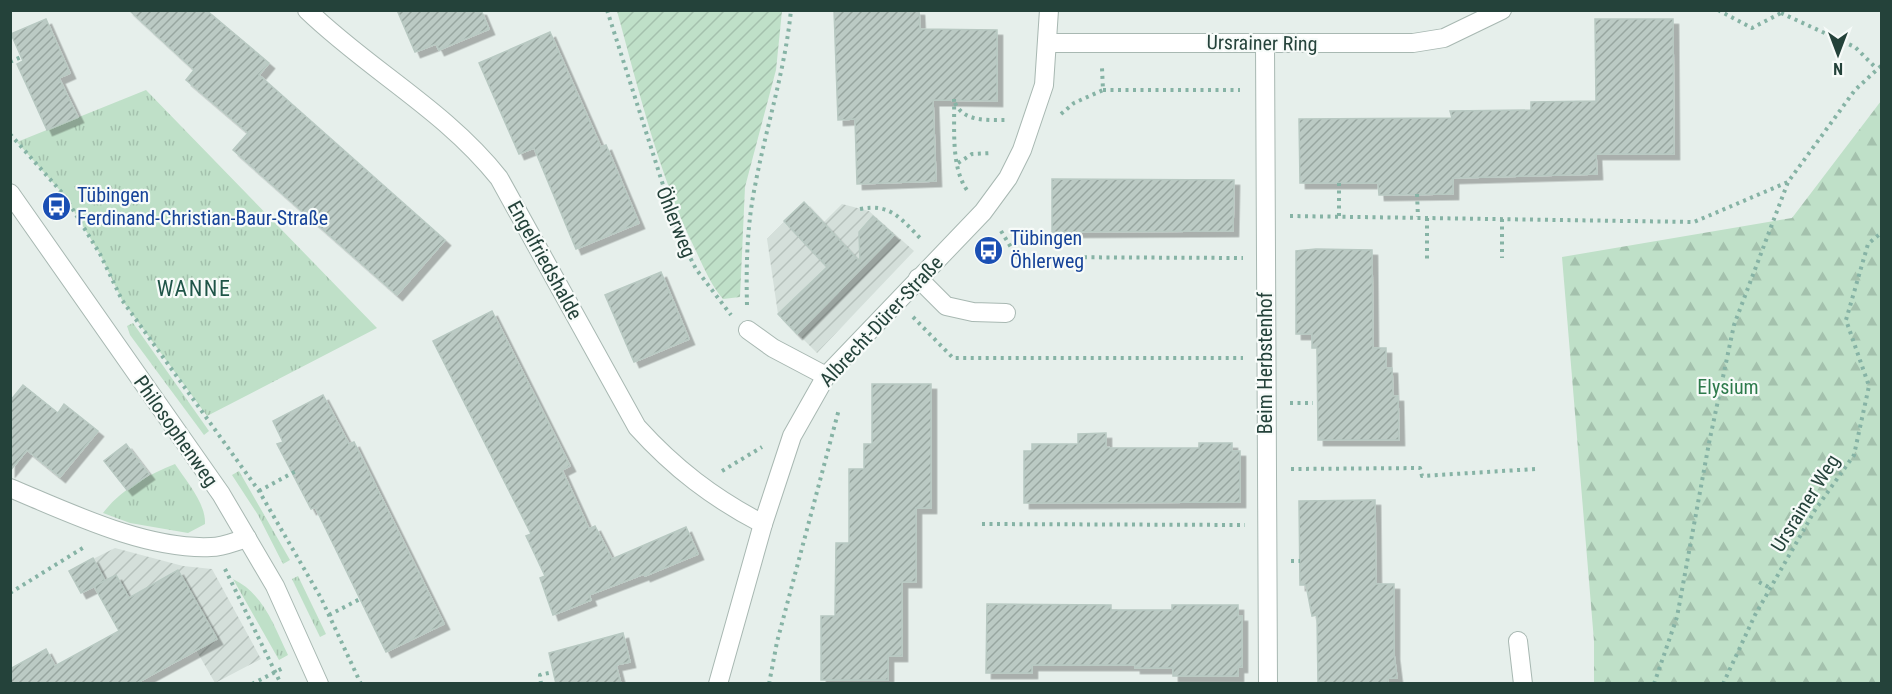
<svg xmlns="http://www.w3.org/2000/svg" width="1892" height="694" viewBox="0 0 1892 694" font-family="'Roboto Condensed',sans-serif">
<defs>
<pattern id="industrial-furrows" width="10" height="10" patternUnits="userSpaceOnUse" patternTransform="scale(1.5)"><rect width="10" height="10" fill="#d4dfda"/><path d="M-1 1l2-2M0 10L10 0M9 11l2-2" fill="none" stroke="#b6c1bc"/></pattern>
<pattern id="grass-tufts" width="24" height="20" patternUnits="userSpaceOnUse" patternTransform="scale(1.5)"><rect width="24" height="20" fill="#bfe0c8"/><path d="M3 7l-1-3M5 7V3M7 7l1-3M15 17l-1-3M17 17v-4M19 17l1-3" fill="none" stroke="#a4c1ad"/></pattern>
<pattern id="forest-firs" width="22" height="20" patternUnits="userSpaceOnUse" patternTransform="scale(1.5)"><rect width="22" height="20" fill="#bfe0c8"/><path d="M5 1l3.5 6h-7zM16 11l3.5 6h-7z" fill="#a4c1ad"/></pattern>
<pattern id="garden-furrows" width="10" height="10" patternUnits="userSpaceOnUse" patternTransform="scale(1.5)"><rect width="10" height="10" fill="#bfe0c8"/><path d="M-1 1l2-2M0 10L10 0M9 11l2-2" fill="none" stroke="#a4c1ad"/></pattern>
<pattern id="building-hatch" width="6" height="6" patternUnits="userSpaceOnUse" patternTransform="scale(1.5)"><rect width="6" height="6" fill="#bbcac4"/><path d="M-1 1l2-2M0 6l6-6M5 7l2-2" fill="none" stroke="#98a6a0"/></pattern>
<filter id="shadow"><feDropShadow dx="5.5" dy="5.5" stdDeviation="0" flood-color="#0004"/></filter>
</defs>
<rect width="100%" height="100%" fill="#e6efeb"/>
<!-- industrial -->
<g fill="url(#industrial-furrows)">
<path d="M804,202L824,222L842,204L869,211L914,251L817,353L778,314L767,239Z"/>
<path d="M115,548L183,566L212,569L261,659L215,683L171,606L144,590L107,609L94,586L81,593L69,571Z"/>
</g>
<!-- grass -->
<g fill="url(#grass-tufts)">
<path d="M146,90L377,328L207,416L122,300L100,254L64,195L17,142Z"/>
<path d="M133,323L209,431L204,435L130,335L127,326Z"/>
<path d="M175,464C186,481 206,503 205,524L188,533L130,523L103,513C121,489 148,475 175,464Z"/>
<path d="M239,471L290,560L283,564L258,515L232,475Z"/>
<path d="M298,576L326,634L320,637L292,579Z"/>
<path d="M233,579C264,594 274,626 288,655L279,660Z"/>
</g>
<!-- forest -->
<path fill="url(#forest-firs)" d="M1881,101V683H1594V641L1562,257L1792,218Z"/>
<!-- garden -->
<path fill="url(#garden-furrows)" d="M617,11H782L776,70L745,187L740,297L723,299C711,285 704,268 696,251C659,176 639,91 617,11Z"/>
<!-- building -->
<g fill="url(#building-hatch)" stroke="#b8c9c2" stroke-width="1.5" filter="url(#shadow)">
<path d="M129,10H206L269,63L259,75L445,240L397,295L233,150L248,133L186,80L194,70Z"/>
<path d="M397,10H481L489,29L439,50L436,44L415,52Z"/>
<path d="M834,10H919L920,29L997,30V101L933,100L936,181L857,184L855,119L838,120Z"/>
<path d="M46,19L70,73L59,78L78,117L47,130L17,64L23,61L11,34Z"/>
<path d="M1595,19H1673L1674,154H1596L1597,174L1453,178V194L1379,195L1378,183H1300L1299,119L1452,118L1450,111L1531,110V102L1596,101Z"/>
<path d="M550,32L601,147L606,145L639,223L576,249L534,148L519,154L479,63Z"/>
<path d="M1052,179L1234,180L1233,231L1052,232Z"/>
<path d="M804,202L860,262L859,232L873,216L894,235L797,334L778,314L827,267L784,221Z"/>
<path d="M1316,249L1372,250L1373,348H1386V368H1392L1393,396H1398L1399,440H1318L1317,348H1312V334H1296V251Z"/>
<path d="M661,272L689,339L634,362L605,295Z"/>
<path d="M492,311L570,466L562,470L589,529L595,526L612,559L686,527L698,554L645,576L644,574L589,595L591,600L553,615L540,578L545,576L526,536L531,534L433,341Z"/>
<path d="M872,384H931V508H916V582H902V656H888V680H821V616H835L836,543H849V469H864V444H872Z"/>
<path d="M23,385L58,413L64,404L98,431L60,477L27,450L10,471V401Z"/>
<path d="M323,395L349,444L354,442L444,624L386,652L315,507L311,509L277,444L283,442L273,421Z"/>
<path d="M1106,433V447L1112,448H1199V443H1232V451H1240V502L1024,503V451H1032V444H1078V434Z"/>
<path d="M126,444L149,474L127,490L104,461Z"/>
<path d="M1375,500L1376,584H1394V654L1397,678H1388V684H1318L1317,615L1312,616L1306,585H1300L1299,501Z"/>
<path d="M93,558L105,581L81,593L69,571Z"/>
<path d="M178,570L217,639L135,684H10V669L46,649L55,666L119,631L94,586L116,575L129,598Z"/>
<path d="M987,604L1111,605V610H1172V605H1238V616H1242V667H1238V676H1173V668H1135V665H1032V673H986Z"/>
<path d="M623,633L630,662L616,665L621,684H556L549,653Z"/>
</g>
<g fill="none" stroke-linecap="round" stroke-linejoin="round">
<defs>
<g id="minor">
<path d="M307,10C369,70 445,110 499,178L637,427C674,468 713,498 763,524"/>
<path d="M1049,43H1413L1444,38L1502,10"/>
<path d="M1265,43L1268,684"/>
<path d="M10,193L221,494L275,586L319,684"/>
<path d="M918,278L946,306L973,312L1006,313"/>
<path d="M748,330L773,348L826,376"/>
<path d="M10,488C70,513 146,550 211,547C223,547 236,541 247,538"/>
<path d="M1518,641L1523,684"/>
<path d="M718,684L763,524L792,436L826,376L983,212L1008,178L1022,150L1044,85L1049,10"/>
</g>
</defs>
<!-- minor casing -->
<use href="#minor" stroke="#a8b8b2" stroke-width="20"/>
<!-- path -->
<g stroke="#86b3a5" stroke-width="4" stroke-dasharray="3 4.5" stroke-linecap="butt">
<path d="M607,10L680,238L696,269L731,315"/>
<path d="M1718,10L1752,28L1781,13L1780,10"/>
<path d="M1781,13L1855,47L1877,69"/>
<path d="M10,62L21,57"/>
<path d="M1103,90H1240"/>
<path d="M954,99C955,128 950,169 969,193"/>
<path d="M955,103C964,122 987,120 1006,120"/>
<path d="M1061,114L1074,103L1103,90L1102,68"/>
<path d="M10,134L64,195L100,254L122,300L259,491L321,598L361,684"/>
<path d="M958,163L972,154L992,153"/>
<path d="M1339,183V216"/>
<path d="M1417,194L1418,217"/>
<path d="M860,209C891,203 901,219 922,240"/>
<path d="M1290,216L1694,222L1788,182L1855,90L1882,65"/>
<path d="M1427,218V259"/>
<path d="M1502,219V258"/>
<path d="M1001,231L1017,257L1243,258"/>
<path d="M747,305C746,265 747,225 755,186C766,127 785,71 791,10"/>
<path d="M913,317L953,358H1243"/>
<path d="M1290,403H1313"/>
<path d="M1291,469L1420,468L1422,476L1535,469"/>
<path d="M722,471L762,447"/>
<path d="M259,491L296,471"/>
<path d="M982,524L1245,525"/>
<path d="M1291,561H1300"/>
<path d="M225,569L281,684"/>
<path d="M1759,582L1770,588"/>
<path d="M10,593L86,546"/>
<path d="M329,615L360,599"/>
<path d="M252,684L285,667"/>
<path d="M541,684L540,675L553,672"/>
<path d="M769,684L777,642L839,409"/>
<path d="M1654,684L1677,617L1709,443L1734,325L1788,182"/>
<path d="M1723,684L1755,615L1815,510L1854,455L1869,386L1846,320L1868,244L1882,232"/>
</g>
<!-- minor -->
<use href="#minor" stroke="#fff" stroke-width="18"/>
</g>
<!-- icons -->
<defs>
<symbol id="bus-disc" viewBox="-11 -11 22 22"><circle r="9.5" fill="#1a4fb4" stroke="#f7fbf9"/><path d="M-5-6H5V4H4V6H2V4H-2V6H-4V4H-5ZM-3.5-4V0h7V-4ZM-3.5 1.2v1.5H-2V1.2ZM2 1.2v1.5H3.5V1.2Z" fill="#fff"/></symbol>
</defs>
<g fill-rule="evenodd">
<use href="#bus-disc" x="40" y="190" width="33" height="33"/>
<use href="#bus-disc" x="972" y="234" width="33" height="33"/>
</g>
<g text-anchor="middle" stroke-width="4.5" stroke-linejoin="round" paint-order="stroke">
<!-- street labels -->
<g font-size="20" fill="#24423a" stroke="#f7fbf9">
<text transform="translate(1262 43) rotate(1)" y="7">Ursrainer Ring</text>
<text transform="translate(676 222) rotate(68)" y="7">Öhlerweg</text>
<text transform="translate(545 260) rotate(61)" y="7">Engelfriedshalde</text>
<text transform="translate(881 321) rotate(-47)" y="7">Albrecht-Dürer-Straße</text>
<text transform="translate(1265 363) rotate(-90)" y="7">Beim Herbstenhof</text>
<text transform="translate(176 431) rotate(55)" y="7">Philosophenweg</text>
<text transform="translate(1805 503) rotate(-58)" y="7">Ursrainer Weg</text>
</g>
<!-- transit labels -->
<g font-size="20" fill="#164399" stroke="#f7fbf9" text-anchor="start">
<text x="77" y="202">Tübingen<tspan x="77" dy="23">Ferdinand-Christian-Baur-Straße</tspan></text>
<text x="1010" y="245">Tübingen<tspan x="1010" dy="23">Öhlerweg</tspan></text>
</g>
<!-- park labels -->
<g font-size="20" fill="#2d7a4b" stroke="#f7fbf9">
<text x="1728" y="394">Elysium</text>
</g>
<!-- quarter labels -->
<g font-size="22" letter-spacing="1.5" fill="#1f5548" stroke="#f7fbf9">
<text x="194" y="296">WANNE</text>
</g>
</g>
<!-- border -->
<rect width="1892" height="694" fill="none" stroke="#24423a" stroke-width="24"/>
<!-- north arrow -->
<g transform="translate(1838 54) rotate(180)" stroke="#f7fbf9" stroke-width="4.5" paint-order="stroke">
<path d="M0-4.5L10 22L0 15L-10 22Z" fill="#24423a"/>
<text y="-9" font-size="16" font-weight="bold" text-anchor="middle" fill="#24423a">N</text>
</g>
</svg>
